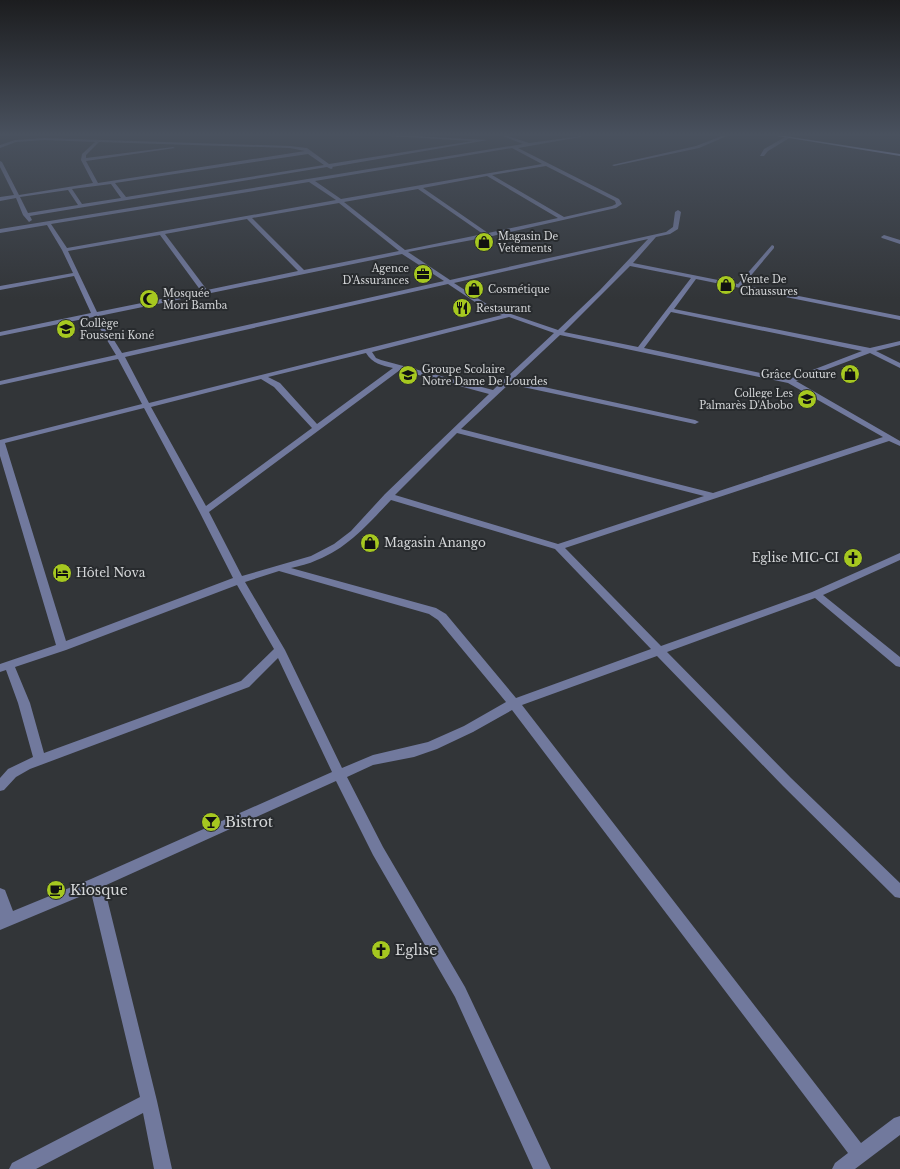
<svg xmlns="http://www.w3.org/2000/svg" width="900" height="1169" viewBox="0 0 900 1169" font-family="'Libre Baskerville',serif">
<rect width="100%" height="100%" fill="#323538"/>
<g fill="none" stroke-linecap="round" stroke-linejoin="round">
<!-- minor -->
<g fill="#71799d" fill-rule="evenodd">
<path d="M389,136H412L488,140L332,167L333,168L331,169L327,167L30,216L32,220L29,222L23,215L16,198L0,201V197L14,195L0,167V161L2,162L19,195L93,183L81,160L82,154L95,142L44,140L16,142L0,148V145L15,140L44,138L290,146L307,148L329,164L473,141ZM99,142L290,148L305,151L98,183L86,161L175,148L173,147L86,158V155ZM308,154L324,165L126,197L115,183ZM111,184L121,198L82,204L72,189ZM68,190L78,205L28,213L20,197Z"/>
<path d="M503,136H508L529,143L582,136L580,137L518,148L619,199L622,204L616,208L488,237L408,252L450,280L666,232L673,227L675,212L678,210L681,212L678,229L670,234L656,237L633,263L738,284L772,245L774,246V248L743,285L900,316V320L696,279L674,309L870,348L900,341V345L876,351L900,363V368L870,353L796,381L900,441V446L889,441L565,548L661,646L812,592L900,553V560L823,595L900,657V667L896,666L815,598L667,652L791,778L900,883V898L895,897L783,786L657,656L522,705L861,1143L894,1118L900,1116V1135L855,1169H832L835,1163L848,1153L512,710L473,732L437,749L414,757L373,765L347,777L383,847L465,987L551,1169H533L455,997L373,855L336,781L104,886L157,1101L172,1169H154L143,1113L36,1169H9L12,1163L140,1097L91,892L0,930V888L5,890L13,911L91,879L332,772L278,658L249,687L30,769L16,777L4,790L0,791V778L8,769L33,757L18,703L6,670L0,672V664L56,645L0,456V440L142,404L118,359L0,385V381L116,355L93,317L0,336V332L91,313L74,276L0,290V286L73,273L62,250L47,225L0,233V229L523,144ZM512,148L542,164L341,199L315,181ZM546,166L615,201L616,204L612,206L564,217L492,175ZM487,176L558,218L488,233L423,188ZM309,182L336,200L67,248L51,224ZM418,189L483,234L405,250L344,202ZM339,203L399,251L304,270L252,218ZM247,219L298,271L207,290L165,234ZM160,235L201,291L97,312L68,251ZM648,239L600,290L558,330L493,308L454,283ZM402,254L444,281L122,353L99,316ZM630,266L691,278L638,347L564,332ZM448,284L478,304L502,315L149,403L125,357ZM671,312L862,351L789,379L644,348ZM509,317L554,333L493,390L381,360L376,358L372,352ZM560,335L788,383L883,437L713,493L461,429L509,384L695,424L699,422L695,420L512,380ZM366,353C373,364 381,365 393,368L317,424L280,383L268,377ZM400,370L489,394L385,494L351,531L334,544L311,556L242,576L209,512ZM261,379L274,387L312,428L206,506L151,407ZM144,408L199,511L233,578L66,641L5,443ZM457,433L704,496L558,544L395,495ZM391,500L555,549L651,649L516,698L446,614L436,608L291,568C299,566 309,564 317,560C348,548 369,523 391,500ZM279,571L429,614L438,620L506,702L464,726L428,742L373,755L342,768L285,650L245,582ZM237,585L274,649L241,681L44,753L30,703L15,667L66,650Z"/>
<path d="M722,136H727L699,148L614,166L612,165L696,146Z"/>
<path d="M787,136L791,137L768,151L764,156H760L764,149Z"/>
<path d="M884,235L900,240V244L882,238L881,237Z"/>
</g>
<!-- major -->
<path fill="#afbdf8" fill-rule="evenodd" d="M777,136H785L900,154V156Z"/>
</g>
<!-- sky -->
<linearGradient id="sky" x2="0" y2="1"><stop stop-color="#1c1d1f"/><stop offset="0.45" stop-color="#49515e"/><stop offset="1" stop-color="#49515e" stop-opacity="0"/></linearGradient>
<rect width="900" height="299" fill="url(#sky)"/>
<!-- icons -->
<defs>
<symbol id="shop-disc" viewBox="-11 -11 22 22"><circle r="9.5" fill="#a6c820" stroke="#282b2e"/><path d="M-5-2.5h2.3a2.7 3.5 0 0 1 5.4 0H5L5.5 6h-11ZM-1.5-2.5h3a1.5 2.3 0 0 0-3 0Z" fill="#111"/></symbol>
<symbol id="office-disc" viewBox="-11 -11 22 22"><circle r="9.5" fill="#a6c820" stroke="#282b2e"/><path d="M-6-3h4V-5.5h4V-3h4V5H-6ZM-1-4.5V-3h2v-1.5ZM-6 0V1H6V0Z" fill="#111"/></symbol>
<symbol id="mosque-disc" viewBox="-11 -11 22 22"><circle r="9.5" fill="#a6c820" stroke="#282b2e"/><path d="M3.5-4.9A6 6 0 1 0 3.5 4.9A5 5 0 1 1 3.5-4.9Z" fill="#111"/></symbol>
<symbol id="restaurant-disc" viewBox="-11 -11 22 22"><circle r="9.5" fill="#a6c820" stroke="#282b2e"/><path d="M-5-6h1v4h1v-4h1v4h1v-4h1v5L-1.5 .5V6h-2V.5L-5-1ZM5-6V6H3V1.5H1.5Q1.5-4 5-6Z" fill="#111"/></symbol>
<symbol id="school-disc" viewBox="-11 -11 22 22"><circle r="9.5" fill="#a6c820" stroke="#282b2e"/><path d="M0-5L7-2L0 1L-7-2ZM-4 1L0 2.5L4 1V4Q0 6-4 4Z" fill="#111"/></symbol>
<symbol id="church-disc" viewBox="-11 -11 22 22"><circle r="9.5" fill="#a6c820" stroke="#282b2e"/><path d="M-1.2-6h2.4v3.5h3.3v2.4h-3.3V6h-2.4V-.1h-3.3v-2.4h3.3Z" fill="#111"/></symbol>
<symbol id="hotel-disc" viewBox="-11 -11 22 22"><circle r="9.5" fill="#a6c820" stroke="#282b2e"/><path d="M-6-4.5h1.5V1H6V5H4.5V3h-9V5H-6ZM-4 0a1.8 1.8 0 1 1 3.6 0ZM.5 0V-2.5h3Q6-2.5 6 0Z" fill="#111"/></symbol>
<symbol id="bar-disc" viewBox="-11 -11 22 22"><circle r="9.5" fill="#a6c820" stroke="#282b2e"/><path d="M-6-5H6L.8 .8V4.5H3.5V6h-7V4.5H-.8V.8Z" fill="#111"/></symbol>
<symbol id="cafe-disc" viewBox="-11 -11 22 22"><circle r="9.5" fill="#a6c820" stroke="#282b2e"/><path d="M-5.5-4.5H6V0H3Q3 3.5 0 3.5H-2.5Q-5.5 3.5-5.5 0ZM3-3.2v2h1.7v-2ZM-6 4.5H4V6H-6Z" fill="#111"/></symbol>
</defs>
<g fill-rule="evenodd">
<use href="#shop-disc" x="473" y="231" width="22" height="22"/>
<use href="#office-disc" x="412" y="263" width="22" height="22"/>
<use href="#shop-disc" x="715" y="274" width="22" height="22"/>
<use href="#shop-disc" x="463" y="278" width="22" height="22"/>
<use href="#mosque-disc" x="138" y="288" width="22" height="22"/>
<use href="#restaurant-disc" x="451" y="297" width="22" height="22"/>
<use href="#school-disc" x="55" y="318" width="22" height="22"/>
<use href="#shop-disc" x="839" y="363" width="22" height="22"/>
<use href="#school-disc" x="397" y="364" width="22" height="22"/>
<use href="#school-disc" x="796" y="388" width="22" height="22"/>
<use href="#shop-disc" x="359" y="532" width="22" height="22"/>
<use href="#church-disc" x="842" y="547" width="22" height="22"/>
<use href="#hotel-disc" x="51" y="562" width="22" height="22"/>
<use href="#bar-disc" x="200" y="811" width="22" height="22"/>
<use href="#cafe-disc" x="45" y="879" width="22" height="22"/>
<use href="#church-disc" x="370" y="939" width="22" height="22"/>
</g>
<g text-anchor="middle" stroke-width="4" stroke-linejoin="round" paint-order="stroke">
<!-- far-poi labels -->
<g font-size="10" fill="#d4d6d8" stroke="#282b2e" text-anchor="start">
<text x="498" y="240">Magasin De<tspan x="498" dy="12">Vetements</tspan></text>
<text x="409" y="272" text-anchor="end">Agence<tspan x="409" dy="12">D'Assurances</tspan></text>
<text x="740" y="283">Vente De<tspan x="740" dy="12">Chaussures</tspan></text>
<text x="488" y="293">Cosmétique</text>
<text x="163" y="297">Mosquée<tspan x="163" dy="12">Mori Bamba</tspan></text>
<text x="476" y="312">Restaurant</text>
<text x="80" y="327">Collège<tspan x="80" dy="12">Fousseni Koné</tspan></text>
<text x="422" y="373">Groupe Scolaire<tspan x="422" dy="12">Notre Dame De Lourdes</tspan></text>
<text x="836" y="378" text-anchor="end">Grâce Couture</text>
<text x="793" y="397" text-anchor="end">College Les<tspan x="793" dy="12">Palmarès D'Abobo</tspan></text>
</g>
<!-- poi labels -->
<g font-size="12" fill="#d4d6d8" stroke="#282b2e" text-anchor="start">
<text x="384" y="547">Magasin Anango</text>
<text x="839" y="562" text-anchor="end">Eglise MIC-CI</text>
<text x="76" y="577">Hôtel Nova</text>
</g>
<!-- near-poi labels -->
<g font-size="14" fill="#d4d6d8" stroke="#282b2e" text-anchor="start">
<text x="225" y="827">Bistrot</text>
<text x="70" y="895">Kiosque</text>
<text x="395" y="955">Eglise</text>
</g>
</g>
</svg>
